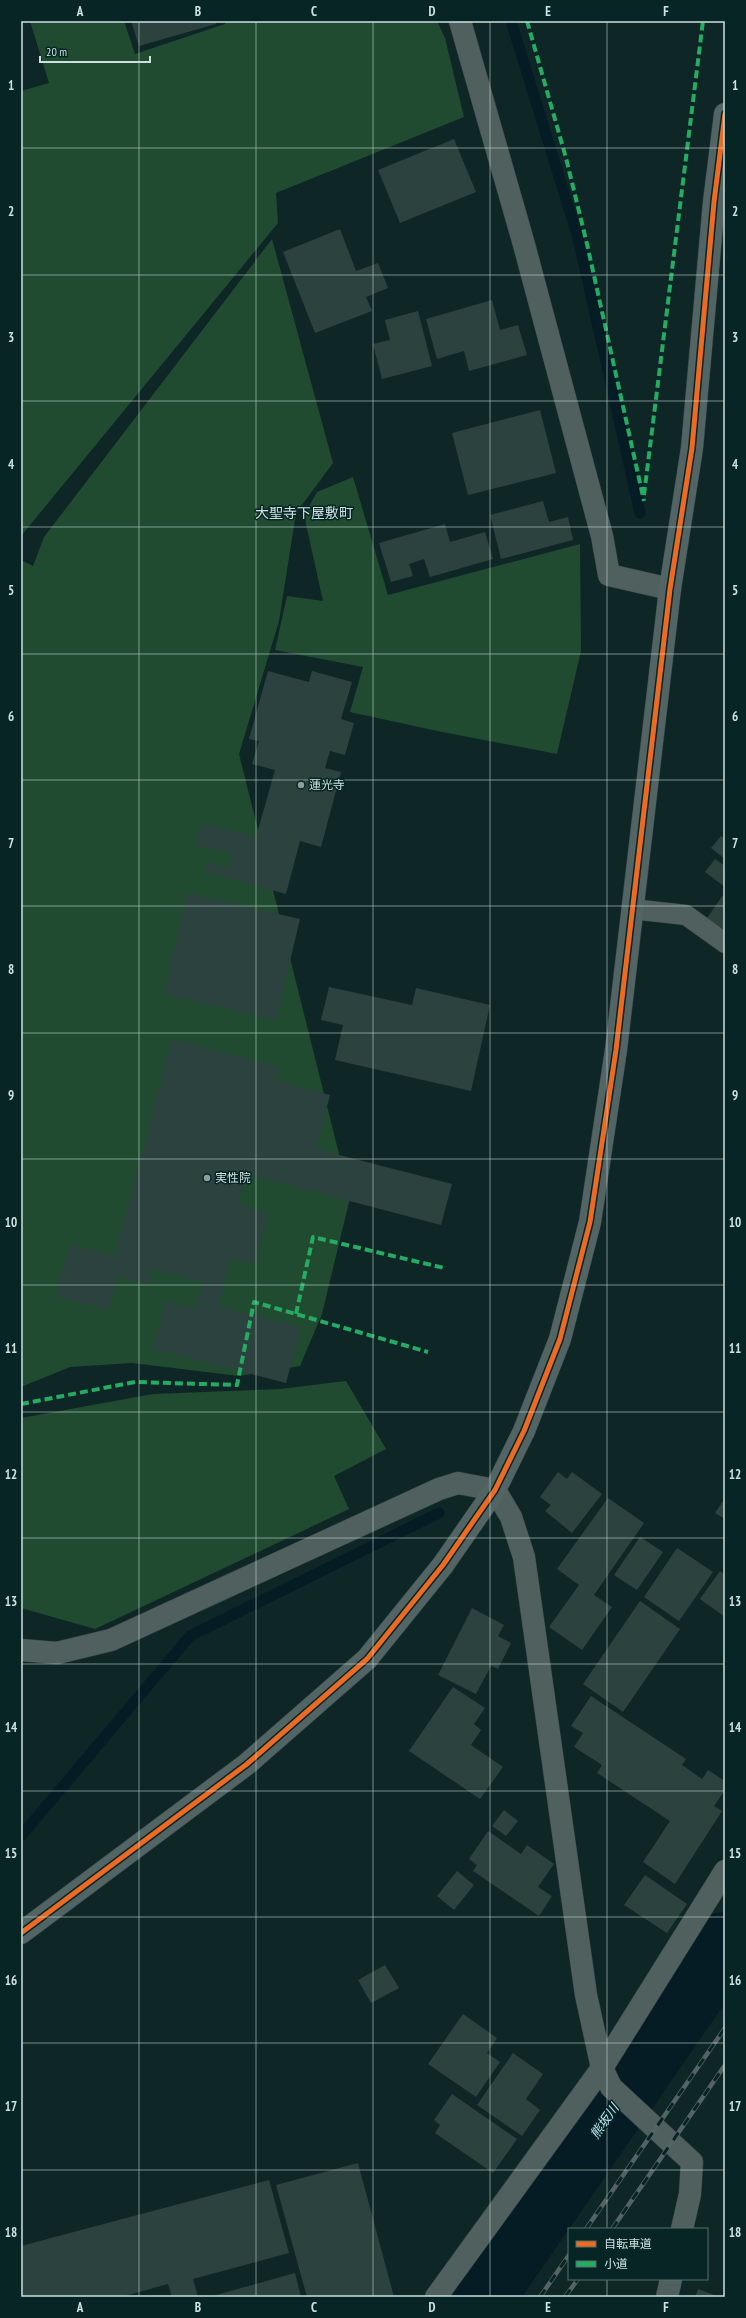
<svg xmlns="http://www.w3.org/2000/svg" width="746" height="2318" viewBox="0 0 746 2318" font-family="'PT Sans Narrow','Noto Sans JP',sans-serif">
<rect width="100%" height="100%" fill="#0f2626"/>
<!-- green -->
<g fill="#214b30">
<path d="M30,21H124L135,54L225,24V21H437L445,38L464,117L276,193L278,223L21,536V91L49,83Z"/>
<path d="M272,239L333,463L296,513L279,621L239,754L350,1198L322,1314L300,1366L239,1376L132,1363L70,1367L21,1387V560L33,566L44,537Z"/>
<path d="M353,477L388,595L580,544L581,651L557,754L437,731L350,712L363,667L275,650L287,596L323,601L304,515L317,492Z"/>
<path d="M346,1381L386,1449L334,1476L349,1509L95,1629L21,1608V1418L153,1394L280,1389Z"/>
</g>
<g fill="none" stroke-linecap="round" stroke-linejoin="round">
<!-- stream -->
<g stroke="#061c25" stroke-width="11">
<path d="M511,21L578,238L640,513"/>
<path d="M21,1836L190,1636L439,1513"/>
</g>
<!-- river -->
<path stroke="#061c25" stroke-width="66" d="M482,2297L725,1945"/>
</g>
<!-- building -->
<g fill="#2b423f">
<path d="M131,21H215L216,24L139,46Z"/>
<path d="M454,139L476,192L400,223L378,170Z"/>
<path d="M340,229L356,271L378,263L388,288L366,297L372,311L315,333L283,252Z"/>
<path d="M492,300L500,330L518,325L527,355L469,371L464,351L437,359L426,319Z"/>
<path d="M418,311L432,366L382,379L373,344L390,340L385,320Z"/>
<path d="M540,410L556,473L468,495L452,433Z"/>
<path d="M543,501L549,522L568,517L573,540L501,559L490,515Z"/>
<path d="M445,524L450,542L485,532L493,559L430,577L424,559L409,564L413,576L391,582L379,543Z"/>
<path d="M268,671L309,682L312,671L352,682L341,719L354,723L345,755L330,751L325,768L341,772L321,847L300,841L286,894L205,872L207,862L228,868L232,854L196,845L202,823L256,837L275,770L252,764L259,741L249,739Z"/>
<path d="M721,836L725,839V859L711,848Z"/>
<path d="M715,859L725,866V887L705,872Z"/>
<path d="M187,893L300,919L276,1020L164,994Z"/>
<path d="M723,895L725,896V930L707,918Z"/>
<path d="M329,987L412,1005L416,988L490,1005L471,1091L335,1060L343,1025L321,1020Z"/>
<path d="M172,1039L279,1067L275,1080L330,1095L316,1149L452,1184L441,1225L246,1174L238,1205L268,1213L255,1264L231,1258L218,1306L301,1327L286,1383L153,1349L165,1301L196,1309L203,1282L151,1269L147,1284L118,1276L109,1310L56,1297L70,1244L115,1256Z"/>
<path d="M558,1472L567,1479L572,1472L602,1494L572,1533L545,1511L551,1505L540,1497Z"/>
<path d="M608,1498L644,1523L594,1595L612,1607L582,1650L549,1627L579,1585L557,1569Z"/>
<path d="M725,1498V1519L715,1513Z"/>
<path d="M640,1537L663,1552L637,1590L614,1575Z"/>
<path d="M677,1548L713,1572L679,1621L644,1597Z"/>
<path d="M720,1571L725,1575V1617L700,1599Z"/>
<path d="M640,1601L680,1629L623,1712L583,1684Z"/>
<path d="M472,1608L504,1625L498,1636L511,1643L498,1669L491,1666L476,1694L438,1675Z"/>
<path d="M453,1687L485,1708L474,1724L481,1730L471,1745L503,1767L480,1799L409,1751Z"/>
<path d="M591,1696L686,1759L682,1765L702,1779L708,1770L725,1781V1790L714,1806L722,1811L675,1884L643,1862L670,1821L597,1773L602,1765L574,1747L583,1733L571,1726Z"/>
<path d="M504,1810L518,1821L506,1836L492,1826Z"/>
<path d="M488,1831L521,1854L527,1845L554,1864L538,1887L552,1896L539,1916L473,1871L477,1865L469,1859Z"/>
<path d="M457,1871L474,1885L454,1910L437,1896Z"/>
<path d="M645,1875L687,1904L667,1933L624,1905Z"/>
<path d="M385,1965L399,1988L371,2003L358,1980Z"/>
<path d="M463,2014L497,2038L487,2053L500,2062L476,2097L428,2064Z"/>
<path d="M513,2053L543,2074L526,2099L540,2110L522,2136L477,2105Z"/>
<path d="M452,2094L517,2139L493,2173L435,2133L440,2125L434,2120Z"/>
<path d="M358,2163L394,2297H307L276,2185Z"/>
<path d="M269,2180L289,2253L193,2279L198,2297H172L168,2284L121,2297H21V2246Z"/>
<path d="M295,2273L301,2297H209Z"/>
<path d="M698,2289L720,2297H695Z"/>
</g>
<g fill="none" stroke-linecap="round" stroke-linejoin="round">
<defs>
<path id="lane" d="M632,909L686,915L725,943"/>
<g id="street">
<path d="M460,21L523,241L602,536L609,575L670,589"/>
<path d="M21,1650L57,1653L111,1640L439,1489L458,1483L495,1490L511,1517L524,1557L586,1995L602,2068L611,2087L692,2162L690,2194L682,2229"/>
<path d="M436,2297L602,2068L725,1871"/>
<path d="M667,2297L671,2279"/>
</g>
<path id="secondary" d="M21,1933L247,1764L367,1659L443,1565L495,1490L524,1431L560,1339L590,1222L616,1050L670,589L692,448L714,202L725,114"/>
</defs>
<!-- lane casing -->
<use href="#lane" stroke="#324241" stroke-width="21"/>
<!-- street casing -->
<use href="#street" stroke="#324241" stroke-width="23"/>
<!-- secondary casing -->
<use href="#secondary" stroke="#324241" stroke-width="23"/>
<!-- lane -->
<use href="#lane" stroke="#50605f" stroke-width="20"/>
<!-- street -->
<use href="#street" stroke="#50605f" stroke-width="22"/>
<!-- secondary -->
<use href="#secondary" stroke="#526464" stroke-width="22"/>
<defs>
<g id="rail">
<path d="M586,2229L725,2028"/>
<path d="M612,2229L725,2065"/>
<path d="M540,2297L569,2255"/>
<path d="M565,2297L578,2279"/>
</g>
</defs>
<!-- rail casing -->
<use href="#rail" stroke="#546363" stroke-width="4.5"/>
<!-- rail -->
<use href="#rail" stroke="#062524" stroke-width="3" stroke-dasharray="9" stroke-linecap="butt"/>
<!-- quiet -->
<g stroke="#26ab63" stroke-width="4" stroke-dasharray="8 4" stroke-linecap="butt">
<path d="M527,21L566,158L587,244L644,501"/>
<path d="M644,495L703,21"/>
<path d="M296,1314L313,1237L444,1268"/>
<path d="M21,1404L135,1382L237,1385L254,1302L428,1352"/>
</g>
<defs>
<path id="cycleway" d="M21,1933L247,1764L367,1659L443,1565L495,1490L524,1431L560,1339L590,1222L616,1050L670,589L692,448L714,202L725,114"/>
</defs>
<!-- cycleway casing -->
<use href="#cycleway" stroke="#062524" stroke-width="8"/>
<!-- cycleway -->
<use href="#cycleway" stroke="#ed6a23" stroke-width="5"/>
</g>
<!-- grid -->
<path fill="none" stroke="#cce1e0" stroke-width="1" stroke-opacity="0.55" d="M139,21V2297M256,21V2297M373,21V2297M490,21V2297M607,21V2229M21,148H725M21,275H725M21,401H725M21,527H725M21,654H725M21,780H725M21,906H725M21,1033H725M21,1159H725M21,1285H725M21,1412H725M21,1538H725M21,1664H725M21,1791H725M21,1917H725M21,2043H725M21,2170H725M607,2279V2297"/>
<!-- markers -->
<g fill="#8aa09f" stroke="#062524" stroke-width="1.5">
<circle cx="301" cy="785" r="4"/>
<circle cx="207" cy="1178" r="4"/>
</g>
<g text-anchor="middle" stroke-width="3" stroke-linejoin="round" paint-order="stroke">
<!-- poi labels -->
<g font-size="12" fill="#cce1e0" stroke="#062524" text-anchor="start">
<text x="309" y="789">蓮光寺</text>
<text x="215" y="1182">実性院</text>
</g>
<!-- water labels -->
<g font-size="13" font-style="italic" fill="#bde2f5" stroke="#062524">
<text transform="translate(604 2121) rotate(-55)" y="5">熊坂川</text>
</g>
<!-- quarter labels -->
<g font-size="14" fill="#cce1e0" stroke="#062524">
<text x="304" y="518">大聖寺下屋敷町</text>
</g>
</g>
<!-- border -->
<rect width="746" height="2318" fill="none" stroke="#062524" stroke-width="44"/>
<!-- legend -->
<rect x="568" y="2228" width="140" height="52" fill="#062524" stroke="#55706f"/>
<rect x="576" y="2241" width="20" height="6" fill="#ed6a23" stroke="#55706f"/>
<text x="604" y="2248" font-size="12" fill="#cce1e0">自転車道</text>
<rect x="576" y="2261" width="20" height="6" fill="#26ab63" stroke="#55706f"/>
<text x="604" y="2268" font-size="12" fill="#cce1e0">小道</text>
<!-- scale -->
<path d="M40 56v6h110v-6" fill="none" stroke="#cce1e0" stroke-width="2"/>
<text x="46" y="56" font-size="12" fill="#cce1e0" stroke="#062524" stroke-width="3" paint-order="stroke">20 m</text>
<rect x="22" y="22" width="702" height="2274" fill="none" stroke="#cce1e0" stroke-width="1.5"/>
<g font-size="13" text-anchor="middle" font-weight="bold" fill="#cce1e0">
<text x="80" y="16">A</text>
<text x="198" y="16">B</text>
<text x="314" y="16">C</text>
<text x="432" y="16">D</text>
<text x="548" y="16">E</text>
<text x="666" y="16">F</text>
<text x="11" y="90">1</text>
<text x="735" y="90">1</text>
<text x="11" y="216">2</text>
<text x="735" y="216">2</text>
<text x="11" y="342">3</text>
<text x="735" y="342">3</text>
<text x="11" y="469">4</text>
<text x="735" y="469">4</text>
<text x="11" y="595">5</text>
<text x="735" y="595">5</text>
<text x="11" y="721">6</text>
<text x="735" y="721">6</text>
<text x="11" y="848">7</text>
<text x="735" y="848">7</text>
<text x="11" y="974">8</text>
<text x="735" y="974">8</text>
<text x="11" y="1100">9</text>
<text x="735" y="1100">9</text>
<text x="11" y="1227">10</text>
<text x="735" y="1227">10</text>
<text x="11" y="1353">11</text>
<text x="735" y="1353">11</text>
<text x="11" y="1479">12</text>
<text x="735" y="1479">12</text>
<text x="11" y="1606">13</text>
<text x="735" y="1606">13</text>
<text x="11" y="1732">14</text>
<text x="735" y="1732">14</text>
<text x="11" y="1858">15</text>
<text x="735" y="1858">15</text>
<text x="11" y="1985">16</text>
<text x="735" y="1985">16</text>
<text x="11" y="2111">17</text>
<text x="735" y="2111">17</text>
<text x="11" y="2237">18</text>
<text x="735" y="2237">18</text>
<text x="80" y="2312">A</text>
<text x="198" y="2312">B</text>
<text x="314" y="2312">C</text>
<text x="432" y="2312">D</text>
<text x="548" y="2312">E</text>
<text x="666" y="2312">F</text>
</g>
</svg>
